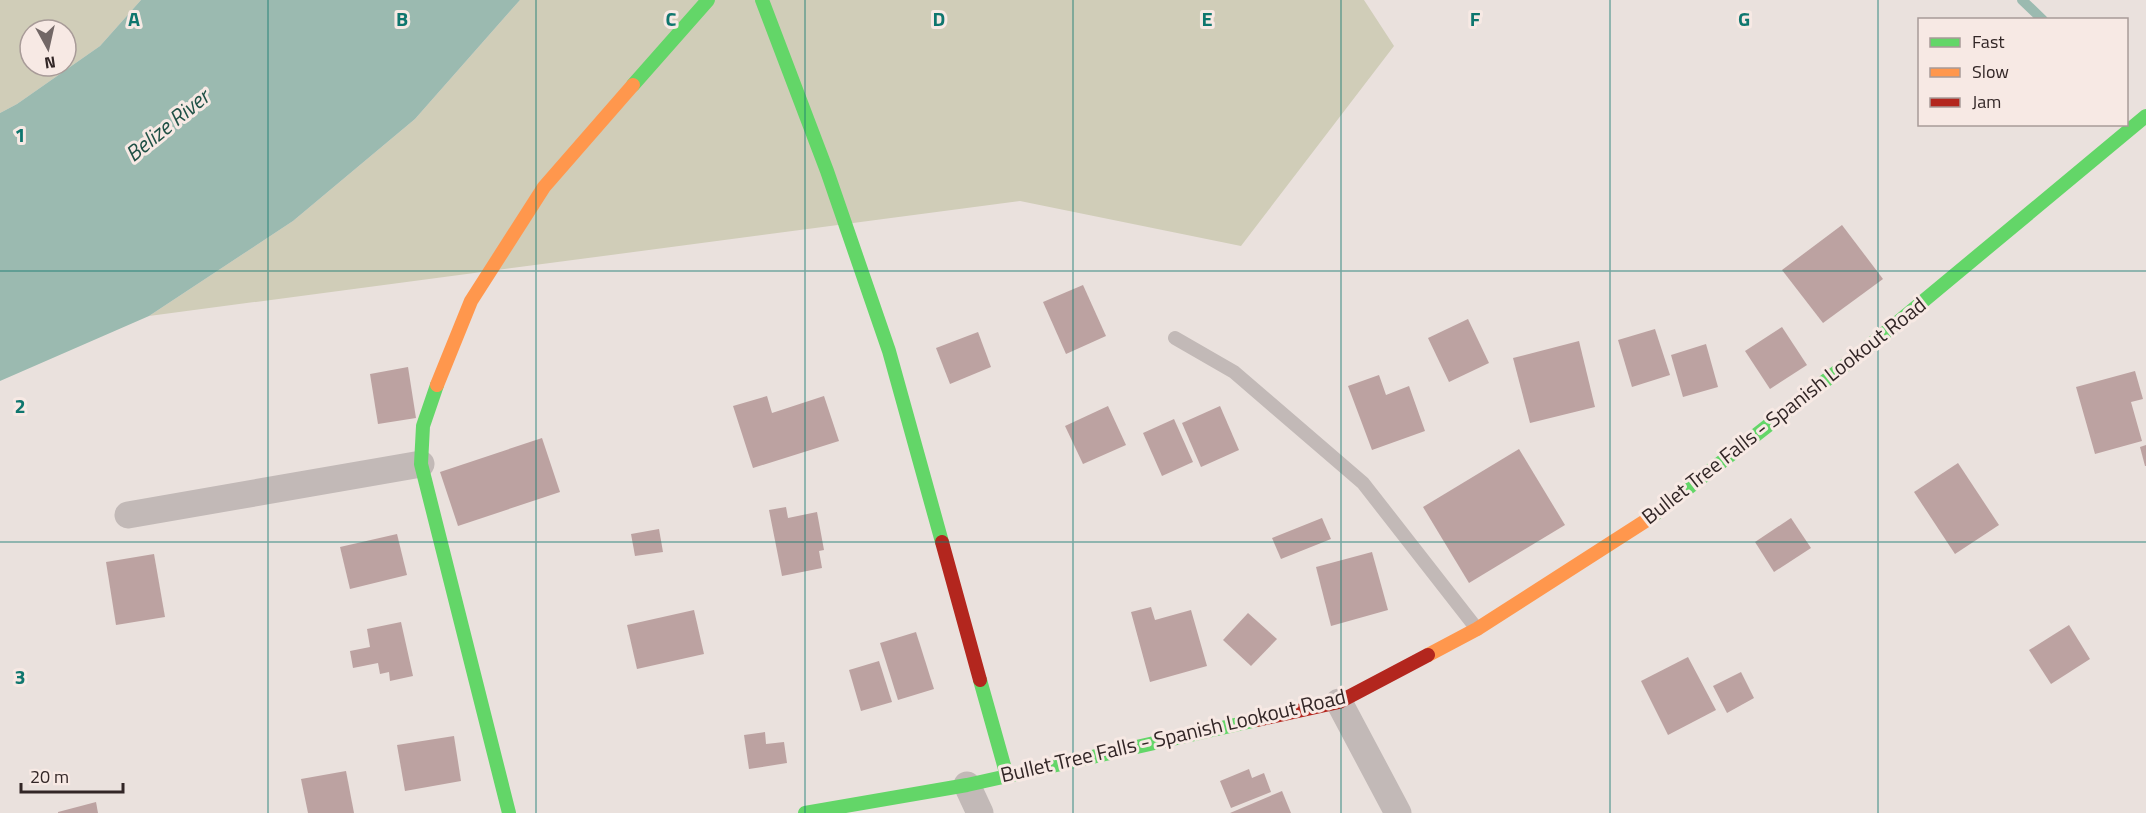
<svg xmlns="http://www.w3.org/2000/svg" width="2146" height="813" viewBox="0 0 2146 813" font-family="'Titillium Web',sans-serif">
<rect width="100%" height="100%" fill="#eae1dd"/>
<!-- green -->
<g fill="#d0cdb8" fill-rule="evenodd">
<path d="M0,0H141L100,46L17,104L0,113ZM30,30H66V66H30Z"/>
<path d="M520,0H1364L1394,46L1241,246L1020,201L149,316L293,221L415,119Z"/>
</g>
<!-- water -->
<path fill="#9bbab0" d="M141,0H520L415,119L293,221L149,316L0,381V113L17,104L100,46Z"/>
<g fill="none" stroke-linecap="round" stroke-linejoin="round">
<!-- stream -->
<path stroke="#9bbab0" stroke-width="10" d="M2022,0L2043,20"/>
</g>
<!-- building -->
<g fill="#bca2a1">
<path d="M1842,225L1883,279L1823,323L1782,270Z"/>
<path d="M1083,285L1106,336L1066,354L1043,302Z"/>
<path d="M1468,319L1489,363L1449,382L1428,338Z"/>
<path d="M1782,327L1807,365L1770,389L1745,351Z"/>
<path d="M1655,329L1670,375L1632,387L1618,340Z"/>
<path d="M978,332L991,367L950,384L936,348Z"/>
<path d="M1579,341L1595,407L1530,423L1513,358Z"/>
<path d="M1706,344L1718,387L1683,397L1671,355Z"/>
<path d="M408,367L416,418L378,424L370,374Z"/>
<path d="M2135,371L2143,399L2131,402L2142,441L2095,454L2076,387Z"/>
<path d="M1379,375L1386,395L1409,386L1425,431L1372,450L1348,386Z"/>
<path d="M767,396L772,413L824,396L839,441L753,468L733,406Z"/>
<path d="M1108,406L1126,445L1083,464L1065,426Z"/>
<path d="M1220,406L1239,450L1201,467L1182,423Z"/>
<path d="M1174,419L1193,462L1162,476L1143,433Z"/>
<path d="M542,438L560,492L458,526L440,472Z"/>
<path d="M2146,445V466H2145L2140,447Z"/>
<path d="M1519,449L1565,525L1469,583L1423,507Z"/>
<path d="M1958,463L1999,525L1955,554L1914,492Z"/>
<path d="M786,507L788,518L817,512L824,550L819,551L822,568L782,576L769,510Z"/>
<path d="M1322,518L1331,539L1281,559L1272,538Z"/>
<path d="M1791,518L1811,548L1774,572L1755,542Z"/>
<path d="M659,529L663,552L635,556L631,534Z"/>
<path d="M397,534L407,575L350,589L340,547Z"/>
<path d="M1372,552L1388,610L1331,626L1316,567Z"/>
<path d="M154,554L165,617L116,625L106,562Z"/>
<path d="M1151,607L1155,620L1191,610L1207,666L1150,682L1131,612Z"/>
<path d="M694,610L704,654L637,669L627,625Z"/>
<path d="M1248,613L1277,639L1251,666L1223,640Z"/>
<path d="M401,622L413,676L390,681L389,672L380,674L378,663L353,668L350,651L370,647L367,629Z"/>
<path d="M2069,625L2090,659L2051,684L2029,650Z"/>
<path d="M916,632L934,689L898,700L880,643Z"/>
<path d="M1688,657L1716,710L1668,735L1641,681Z"/>
<path d="M879,661L892,702L861,711L849,670Z"/>
<path d="M1741,672L1754,698L1727,713L1713,686Z"/>
<path d="M765,732L766,744L784,742L787,763L749,769L744,735Z"/>
<path d="M454,736L461,781L405,791L397,745Z"/>
<path d="M1249,769L1252,778L1264,773L1271,792L1231,808L1220,781Z"/>
<path d="M346,771L354,813H308L301,779Z"/>
<path d="M1282,791L1291,813H1230Z"/>
<path d="M96,802L98,813H58V812Z"/>
</g>
<g fill="none" stroke-linecap="round" stroke-linejoin="round">
<!-- lane -->
<path stroke="#c2b9b7" stroke-width="14" d="M1175,338L1234,372L1363,483L1477,629"/>
<!-- street -->
<g stroke="#c2b9b7" stroke-width="27">
<path d="M128,515L421,464"/>
<path d="M1339,702L1398,813"/>
<path d="M967,785L980,813"/>
</g>
<!-- fast -->
<g stroke="#63d668" stroke-width="14">
<path d="M762,0L827,171L889,351L942,542"/>
<path d="M633,85L708,0"/>
<path d="M437,385L423,426L421,464L509,813"/>
<path d="M1650,518L1862,352L2146,116"/>
<path d="M980,680L1007,776"/>
<path d="M805,813L967,785L1257,720"/>
</g>
<!-- slow -->
<g stroke="#ff974d" stroke-width="14">
<path d="M437,385L471,301L544,187L633,85"/>
<path d="M1428,655L1477,629L1650,518"/>
</g>
<!-- jam -->
<g stroke="#b3261e" stroke-width="14">
<path d="M942,542L980,680"/>
<path d="M1257,720L1339,702L1428,655"/>
</g>
</g>
<!-- grid -->
<path fill="none" stroke="#0f766e" stroke-width="1.5" stroke-opacity="0.55" d="M268,0V813M536,0V813M805,0V813M1073,0V813M1341,0V813M1610,0V813M1878,0V813M0,271H2146M0,542H2146"/>
<g text-anchor="middle" stroke-width="6" stroke-linejoin="round" paint-order="stroke">
<!-- street labels -->
<g font-size="21" fill="#322626" stroke="#f7e9e4">
<text transform="translate(1784 411) rotate(-38)" y="7">Bullet Tree Falls - Spanish Lookout Road</text>
<text transform="translate(1173 736) rotate(-13)" y="7">Bullet Tree Falls - Spanish Lookout Road</text>
</g>
<!-- water labels -->
<g font-size="22" font-style="italic" fill="#1f5045" stroke="#f7e9e4">
<text transform="translate(167 125) rotate(-39)" y="8">Belize River</text>
</g>
</g>
<g font-size="20" text-anchor="middle" font-weight="bold" fill="#0f766e" stroke="#f7e9e4" stroke-width="6" stroke-linejoin="round" paint-order="stroke">
<text x="134" y="26">A</text>
<text x="402" y="26">B</text>
<text x="671" y="26">C</text>
<text x="939" y="26">D</text>
<text x="1207" y="26">E</text>
<text x="1475" y="26">F</text>
<text x="1744" y="26">G</text>
<text x="20" y="142">1</text>
<text x="20" y="413">2</text>
<text x="20" y="684">3</text>
</g>
<!-- legend -->
<rect x="1918" y="18" width="210" height="108" fill="#f7e9e4" stroke="#a89b98" stroke-width="1.5"/>
<rect x="1930" y="38" width="30" height="9" fill="#63d668" stroke="#a89b98" stroke-width="1.5"/>
<text x="1972" y="48" font-size="18" fill="#322626">Fast</text>
<rect x="1930" y="68" width="30" height="9" fill="#ff974d" stroke="#a89b98" stroke-width="1.5"/>
<text x="1972" y="78" font-size="18" fill="#322626">Slow</text>
<rect x="1930" y="98" width="30" height="9" fill="#b3261e" stroke="#a89b98" stroke-width="1.5"/>
<text x="1972" y="108" font-size="18" fill="#322626">Jam</text>
<!-- north arrow -->
<g transform="translate(48 48) rotate(172)"><circle r="28" fill="#f7e9e4" stroke="#a89b98" stroke-width="1.5"/>
<path d="M0-4.5L10 22L0 15L-10 22Z" fill="#726766"/>
<text y="-9" font-size="16" font-weight="bold" text-anchor="middle" fill="#322626">N</text>
</g>
<!-- scale -->
<path d="M21 783v9h102v-9" fill="none" stroke="#322626" stroke-width="3"/>
<text x="30" y="783" font-size="18" fill="#322626" stroke="#f7e9e4" stroke-width="4.5" paint-order="stroke">20 m</text>
</svg>
